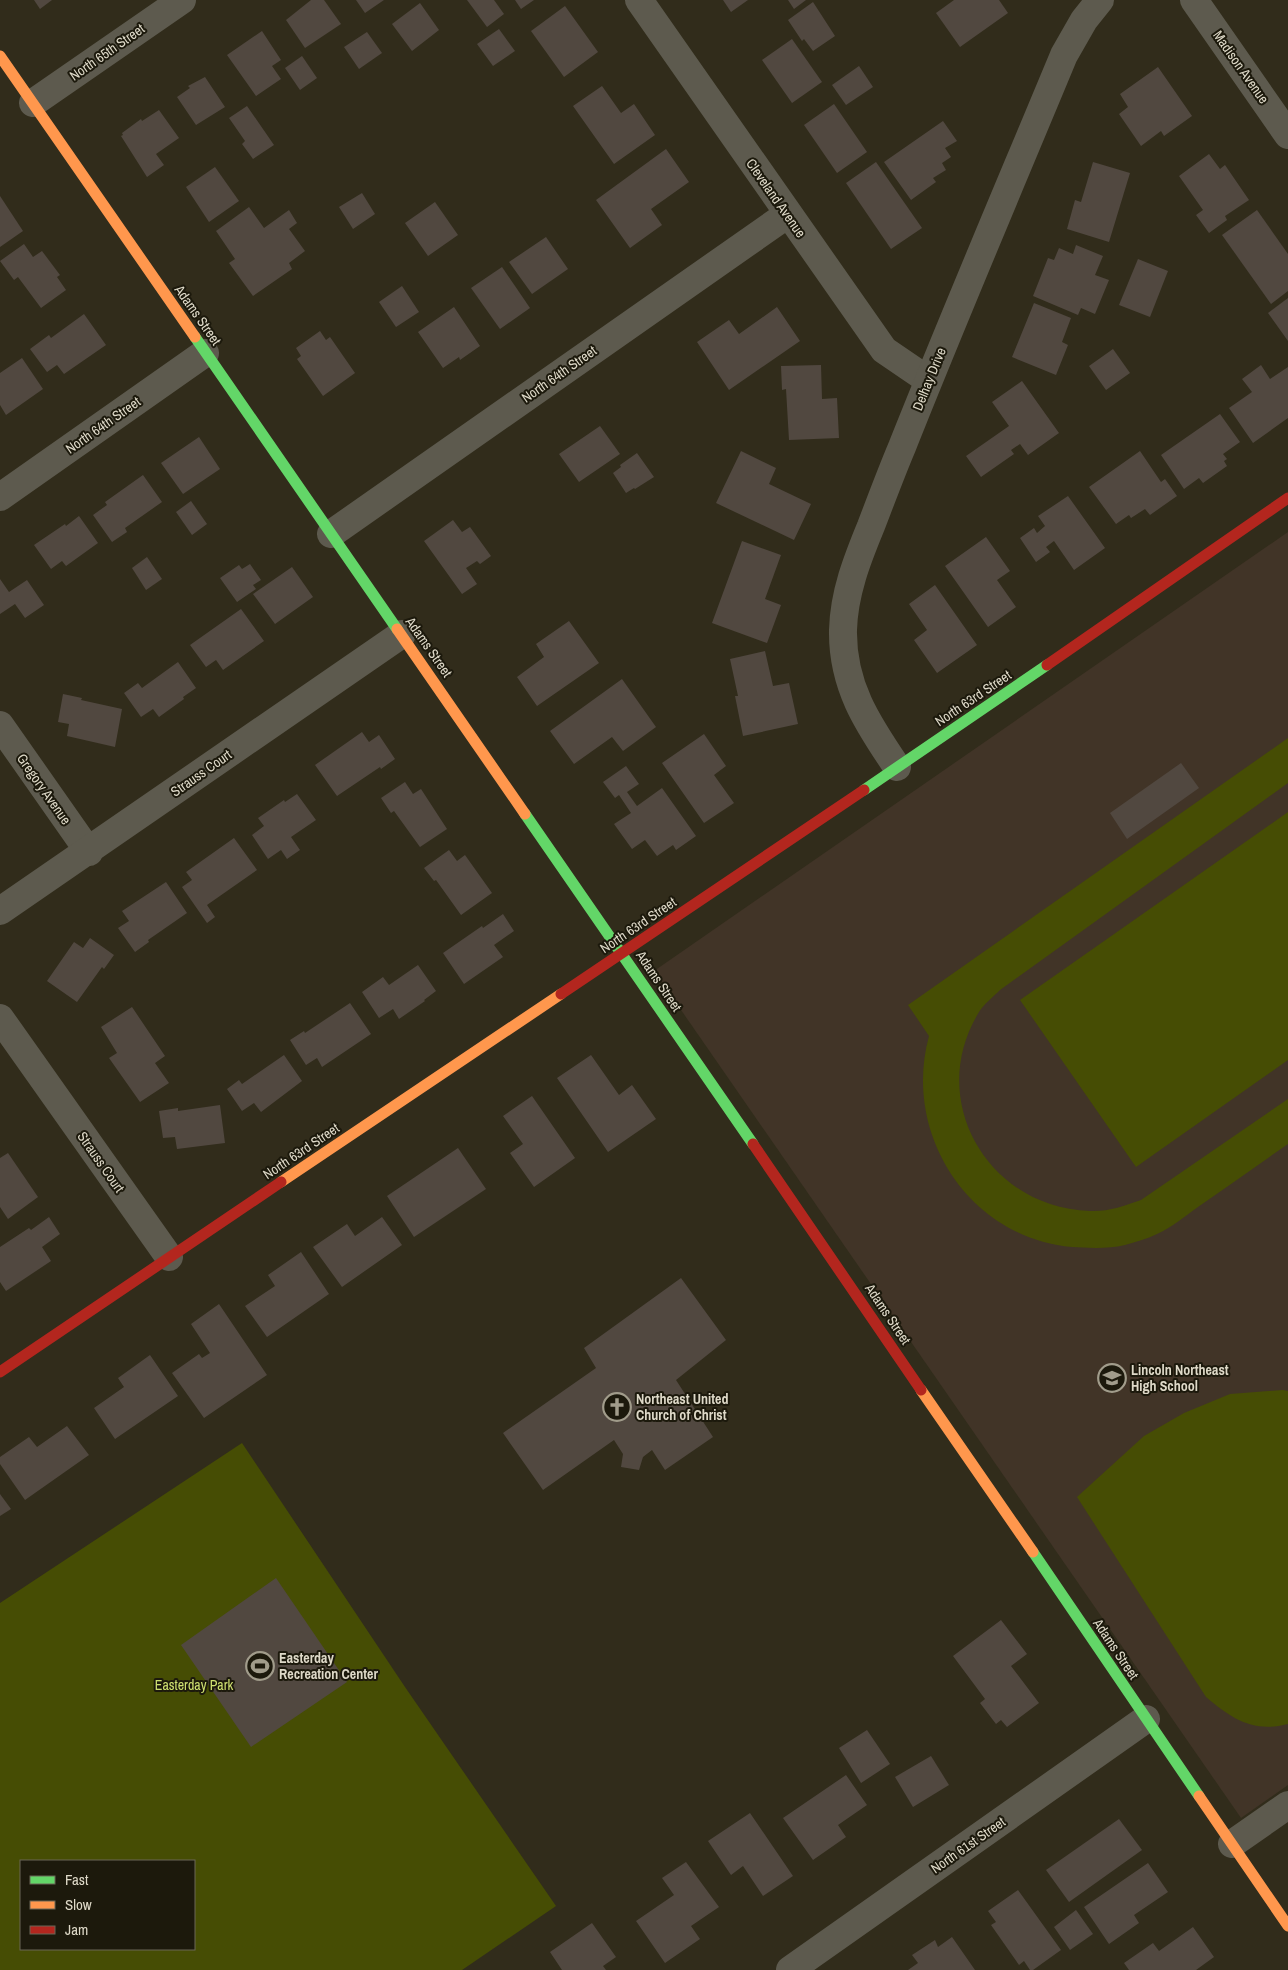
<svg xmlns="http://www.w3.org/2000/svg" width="1288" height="1970" viewBox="0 0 1288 1970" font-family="'Archivo Narrow',sans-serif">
<rect width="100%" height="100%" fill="#312c1b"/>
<!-- education -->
<path fill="#413427" d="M1288,532V1785L1241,1818L654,971Z"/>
<!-- park -->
<g fill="#464d04" fill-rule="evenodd">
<path d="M1288,738V783L1000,990C993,997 984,1004 979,1012C925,1100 988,1208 1090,1211C1107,1212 1124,1206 1141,1200L1288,1099V1144C1258,1165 1228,1186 1198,1207C1185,1216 1171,1228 1157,1234C1147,1239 1135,1242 1125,1245C1108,1249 1089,1248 1072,1247C969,1238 902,1134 929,1036L908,1005Z"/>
<path d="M1288,812V1060L1136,1167L1020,1000Z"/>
<path d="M1283,1390L1288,1391V1724C1253,1733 1232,1719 1206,1697L1077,1497L1144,1436L1184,1413L1230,1394Z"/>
<path d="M242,1443L405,1687L556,1906L462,1970H0V1603ZM21,1861H194V1949H21Z"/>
</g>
<!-- building -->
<g fill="#514840">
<path d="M34,0H52L40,9Z"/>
<path d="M311,0H324L341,24L305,48L286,20Z"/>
<path d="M356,0H384L365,13Z"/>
<path d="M467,0H494L504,14L487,27Z"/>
<path d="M515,0H534L521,9Z"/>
<path d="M723,0H748L731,12Z"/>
<path d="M788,0H806L794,9Z"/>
<path d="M954,0H999L1008,13L960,47L936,13Z"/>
<path d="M813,2L835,36L813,51L804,39L802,41L788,20Z"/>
<path d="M420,3L439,30L412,51L392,24Z"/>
<path d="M565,6L598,52L564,77L531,31Z"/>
<path d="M499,29L515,51L493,66L477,44Z"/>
<path d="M262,31L281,60L272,66L281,79L256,96L227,55Z"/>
<path d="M367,32L382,53L359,69L344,47Z"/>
<path d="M792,39L822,82L792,103L762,60Z"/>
<path d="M302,56L317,78L300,90L285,68Z"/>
<path d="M859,66L873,87L846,105L832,85Z"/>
<path d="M1158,67L1192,116L1164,136L1161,131L1141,146L1119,114L1128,107L1120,94Z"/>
<path d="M205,77L225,107L196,125L177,97L190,88L188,86Z"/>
<path d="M602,86L621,113L634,104L655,135L614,164L573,106Z"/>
<path d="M834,104L867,152L837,173L804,125Z"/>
<path d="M247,106L274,145L253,159L242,144L245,141L229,118Z"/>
<path d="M159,110L179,138L156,154L164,165L147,177L121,136L123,135L122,133L141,119L142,121Z"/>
<path d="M943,121L957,141L945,148L951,157L942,163L946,170L933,178L936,182L911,200L884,162Z"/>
<path d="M666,149L689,182L651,209L662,225L630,248L596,200Z"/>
<path d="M1209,154L1220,169L1225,165L1249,200L1225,216L1227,220L1209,233L1196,215L1203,210L1179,176Z"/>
<path d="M876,162L922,228L891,249L846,183Z"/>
<path d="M1093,162L1130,173L1109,242L1067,229L1075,200L1081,202Z"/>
<path d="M215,167L239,201L209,222L186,187Z"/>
<path d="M362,193L375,214L353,229L339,207Z"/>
<path d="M0,196L23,231L0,247Z"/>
<path d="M435,202L458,235L428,256L405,223Z"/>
<path d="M249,207L264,228L289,210L297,223L289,229L305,251L289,263L292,269L253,296L229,263L235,259L216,231Z"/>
<path d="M1257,210L1288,254V291L1271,304L1222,235Z"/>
<path d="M546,237L568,269L532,294L509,262Z"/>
<path d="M24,244L33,257L42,251L60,275L57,277L66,290L41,308L18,277L14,280L0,261Z"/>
<path d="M1076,245L1103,256L1095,275L1109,280L1095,314L1081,308L1078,315L1033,296L1048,258L1054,260L1059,248L1073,254Z"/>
<path d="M1138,259L1168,271L1150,317L1119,305Z"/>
<path d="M502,267L530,308L500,329L471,288Z"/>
<path d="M402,286L419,312L396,327L379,302Z"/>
<path d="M1288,298V341L1268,313Z"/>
<path d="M1034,303L1071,318L1062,342L1068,345L1056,375L1012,357Z"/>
<path d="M454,307L480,346L460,360L459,357L443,368L418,332Z"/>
<path d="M777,307L800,341L729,390L697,342L729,320L739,334Z"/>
<path d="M84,314L106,345L64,374L57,365L47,372L30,349L49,335L51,338Z"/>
<path d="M320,331L326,340L330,337L355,373L323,396L297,359L301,356L296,348Z"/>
<path d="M1113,349L1130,373L1106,390L1089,366Z"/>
<path d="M22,358L43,389L6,415L0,405V373Z"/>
<path d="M821,365L822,399L837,398L839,438L789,440L786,389L782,390L781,366Z"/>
<path d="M1261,365L1270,379L1288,367V418L1253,443L1229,408L1252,392L1242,379Z"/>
<path d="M1022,381L1059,433L1028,455L1020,444L1011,450L1014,454L981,477L966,456L1009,426L992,402Z"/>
<path d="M1220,414L1240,442L1223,454L1227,459L1224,461L1227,466L1203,483L1199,478L1184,489L1161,455Z"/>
<path d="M600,426L620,454L579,482L559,454Z"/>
<path d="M199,437L220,469L183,494L161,463Z"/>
<path d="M741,451L776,468L769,484L811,504L794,540L716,503Z"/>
<path d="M1140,451L1161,482L1165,479L1177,496L1150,515L1145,509L1131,518L1129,515L1116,524L1089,487Z"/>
<path d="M637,453L654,477L635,489L634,488L626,493L613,473L621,467L620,465Z"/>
<path d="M143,475L162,502L125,528L127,532L112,542L93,515L107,505L105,502Z"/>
<path d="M1068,496L1105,548L1074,570L1054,541L1046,547L1050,552L1036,562L1020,538L1034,528L1037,533L1045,526L1038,516Z"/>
<path d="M191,501L207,524L192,535L176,512Z"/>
<path d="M79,516L98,543L66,566L62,561L51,569L34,545L65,524L66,526Z"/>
<path d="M453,520L462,532L470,527L491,556L480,564L477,561L466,568L477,584L462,594L424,541Z"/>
<path d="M986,537L1010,571L997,580L1016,607L988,627L945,566Z"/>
<path d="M742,541L781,555L765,599L781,605L767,643L712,623Z"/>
<path d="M147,557L162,579L146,590L132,568Z"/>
<path d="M250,564L261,580L253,585L256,589L237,602L220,578L239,565L242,569Z"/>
<path d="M292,567L313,597L275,624L253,594Z"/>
<path d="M0,579L9,592L27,580L44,605L25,618L15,604L0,614Z"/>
<path d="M935,585L977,645L937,673L914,640L927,630L909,604Z"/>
<path d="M241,609L264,641L223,670L216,660L206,667L190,645Z"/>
<path d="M569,621L599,663L537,706L517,677L544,657L536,644Z"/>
<path d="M765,651L773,686L789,683L798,724L743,736L735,696H738L730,659Z"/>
<path d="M178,662L196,688L183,697L184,699L159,717L153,709L141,717L124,693L138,683L142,688Z"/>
<path d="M622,679L656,727L623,751L612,737L574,764L550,731Z"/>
<path d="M63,694L82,698L81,700L122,709L115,747L67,736L69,724L58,722Z"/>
<path d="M362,732L369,742L379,735L395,759L381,769L380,767L337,796L315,765Z"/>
<path d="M704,734L726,766L714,775L734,803L704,823L662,763Z"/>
<path d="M1181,763L1199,788L1127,839L1110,813Z"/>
<path d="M626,766L639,784L627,792L637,806L662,788L696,836L676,850L673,845L657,856L645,840L632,849L614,824L631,813L619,795L615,798L603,782Z"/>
<path d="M405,782L413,794L421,789L447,829L420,847L394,811L391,813L381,798Z"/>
<path d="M297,794L316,820L291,837L300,850L287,859L281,850L268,859L252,835L264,826L258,818L284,800L285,802Z"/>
<path d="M234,838L257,870L207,905L215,917L207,923L182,887L192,880L186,872Z"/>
<path d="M449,850L457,861L465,855L492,893L461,915L436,880L434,881L424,868Z"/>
<path d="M166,882L187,913L148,940L149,942L135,952L118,928L129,921L122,911Z"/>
<path d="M503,914L514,931L494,945L503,957L464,984L443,953L482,926L483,928Z"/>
<path d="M90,938L114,955L104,969L102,967L77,1002L47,981L74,942L83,948Z"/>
<path d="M418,965L436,991L424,1000L425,1001L399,1019L393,1009L379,1018L362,992L383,977L389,985Z"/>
<path d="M350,1003L371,1034L322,1067L317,1058L306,1065L290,1040L304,1031L305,1033Z"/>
<path d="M132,1007L165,1056L155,1063L169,1083L140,1102L109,1058L117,1053L101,1027Z"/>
<path d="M284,1055L302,1081L261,1112L254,1103L242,1111L227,1089L239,1080L242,1084Z"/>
<path d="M591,1055L619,1095L632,1085L656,1119L608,1152L557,1078Z"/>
<path d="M532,1096L575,1158L534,1187L510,1153L523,1144L503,1116Z"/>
<path d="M220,1105L225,1143L177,1149L175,1137L163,1138L159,1111L178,1108V1111Z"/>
<path d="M458,1148L486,1189L414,1237L387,1196Z"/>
<path d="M8,1153L38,1197L8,1219L0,1207V1158Z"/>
<path d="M49,1217L60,1234L42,1247L51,1261L6,1291L0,1282V1247L29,1228L31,1230Z"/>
<path d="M382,1217L402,1245L342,1287L313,1247L347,1224L355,1236Z"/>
<path d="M301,1252L329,1294L267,1337L245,1306L275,1286L268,1275Z"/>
<path d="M681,1278L726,1340L676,1380L713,1437L665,1470L652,1450L643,1457L639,1470L621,1467L623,1454L614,1440L543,1490L503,1433L596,1368L584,1348Z"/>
<path d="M219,1304L267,1375L204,1418L172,1373L199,1354L202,1358L210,1353L191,1324Z"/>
<path d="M150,1355L178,1396L115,1439L94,1408L124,1387L118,1378Z"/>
<path d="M67,1426L89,1455L25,1500L0,1464V1457L29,1437L37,1447Z"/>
<path d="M0,1494L11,1509L0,1516Z"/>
<path d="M276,1578L347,1682L251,1747L181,1645Z"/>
<path d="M1001,1620L1027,1654L1011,1666L1039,1703L1007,1727L1001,1720L996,1724L980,1703L985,1699L953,1656Z"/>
<path d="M867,1730L890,1764L861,1783L839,1748Z"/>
<path d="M931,1756L949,1785L913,1807L895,1777Z"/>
<path d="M846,1775L867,1805L838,1825L846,1837L813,1860L783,1818Z"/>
<path d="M750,1813L793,1876L763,1896L743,1866L731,1875L708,1841Z"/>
<path d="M1119,1819L1142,1850L1069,1902L1046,1870Z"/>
<path d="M686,1862L719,1907L691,1926L700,1939L665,1963L636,1921L674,1895L662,1878Z"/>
<path d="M1148,1863L1168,1892L1134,1915L1139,1923L1109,1944L1084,1907Z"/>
<path d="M1018,1890L1061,1950L1033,1970H1030L1024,1961L1019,1965L991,1925L996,1922L988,1911Z"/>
<path d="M1076,1910L1093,1934L1070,1950L1054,1927Z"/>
<path d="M592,1923L616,1957L603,1966L606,1970H562L550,1952Z"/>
<path d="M1193,1927L1214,1957L1196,1970H1129L1124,1963L1153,1943L1159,1951Z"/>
<path d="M952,1937L975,1970H908L918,1963L912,1955L935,1940L938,1947Z"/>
</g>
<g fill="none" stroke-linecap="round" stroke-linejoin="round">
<!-- street -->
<g stroke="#5d5a4e" stroke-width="28">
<path d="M639,0L884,350L928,380"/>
<path d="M1194,0L1288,135"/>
<path d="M33,103L182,0"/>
<path d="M0,497L205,353"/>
<path d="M331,534L788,214"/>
<path d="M0,725L89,852"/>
<path d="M897,767C867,723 842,685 843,630C844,593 857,560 871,526C881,500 891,473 902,447C954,316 1010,185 1064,55L1084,20L1100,0"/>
<path d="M0,911L402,634"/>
<path d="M0,1018L169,1257"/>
<path d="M1232,1844L1288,1805"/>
<path d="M790,1970L1146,1719"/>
</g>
<!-- fast -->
<g stroke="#63d668" stroke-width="11">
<path d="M195,337L397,629"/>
<path d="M864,790L1047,665"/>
<path d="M525,814L753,1144"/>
<path d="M1033,1552L1199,1796"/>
</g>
<!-- slow -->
<g stroke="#ff974d" stroke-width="11">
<path d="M0,56L195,337"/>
<path d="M397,629L525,814"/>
<path d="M281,1182L561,994"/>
<path d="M921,1390L1033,1552"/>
<path d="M1199,1796L1288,1926"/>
</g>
<!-- jam -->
<g stroke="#b3261e" stroke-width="11">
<path d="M1047,665L1288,498"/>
<path d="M561,994L864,790"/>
<path d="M753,1144L921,1390"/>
<path d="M0,1372L281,1182"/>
</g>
</g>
<!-- icons -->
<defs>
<symbol id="school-ring" viewBox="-11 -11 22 22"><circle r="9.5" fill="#1c190c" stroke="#a19c8b" stroke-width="1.5"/><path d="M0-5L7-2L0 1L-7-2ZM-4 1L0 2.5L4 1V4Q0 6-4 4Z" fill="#a19c8b"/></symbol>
<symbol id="church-ring" viewBox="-11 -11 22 22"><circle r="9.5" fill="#1c190c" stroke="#a19c8b" stroke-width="1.5"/><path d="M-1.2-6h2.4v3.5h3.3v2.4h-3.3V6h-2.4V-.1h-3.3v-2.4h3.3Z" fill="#a19c8b"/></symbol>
<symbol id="stadium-ring" viewBox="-11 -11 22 22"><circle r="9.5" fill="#1c190c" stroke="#a19c8b" stroke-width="1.5"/><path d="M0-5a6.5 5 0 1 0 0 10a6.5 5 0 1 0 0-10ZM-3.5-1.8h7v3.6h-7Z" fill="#a19c8b"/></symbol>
</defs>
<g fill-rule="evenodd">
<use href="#school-ring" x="1096" y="1362" width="32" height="32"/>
<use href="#church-ring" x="601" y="1391" width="32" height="32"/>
<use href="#stadium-ring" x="244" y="1650" width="32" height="32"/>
</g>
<g text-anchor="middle" stroke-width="4" stroke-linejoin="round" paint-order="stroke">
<!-- street labels -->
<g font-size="14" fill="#ded9c8" stroke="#1c190c">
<text transform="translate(107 52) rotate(-35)" y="5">North 65th Street</text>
<text transform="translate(1241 67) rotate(55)" y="5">Madison Avenue</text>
<text transform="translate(776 198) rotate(55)" y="5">Cleveland Avenue</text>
<text transform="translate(198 315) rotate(55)" y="5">Adams Street</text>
<text transform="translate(559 374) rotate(-35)" y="5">North 64th Street</text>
<text transform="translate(929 379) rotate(-68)" y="5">Delhay Drive</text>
<text transform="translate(103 425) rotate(-35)" y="5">North 64th Street</text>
<text transform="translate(429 647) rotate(55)" y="5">Adams Street</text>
<text transform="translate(973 698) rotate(-34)" y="5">North 63rd Street</text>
<text transform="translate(201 773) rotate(-35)" y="5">Strauss Court</text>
<text transform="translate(44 789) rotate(55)" y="5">Gregory Avenue</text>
<text transform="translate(638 925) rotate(-34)" y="5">North 63rd Street</text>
<text transform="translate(659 981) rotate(56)" y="5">Adams Street</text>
<text transform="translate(301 1151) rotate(-34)" y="5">North 63rd Street</text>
<text transform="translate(101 1162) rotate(55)" y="5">Strauss Court</text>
<text transform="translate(888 1314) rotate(56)" y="5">Adams Street</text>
<text transform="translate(1116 1649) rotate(56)" y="5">Adams Street</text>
<text transform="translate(968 1845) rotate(-35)" y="5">North 61st Street</text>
</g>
<!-- poi labels -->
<g font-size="14" font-weight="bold" fill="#ded9c8" stroke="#1c190c" text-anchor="start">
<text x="1131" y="1375">Lincoln Northeast<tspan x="1131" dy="16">High School</tspan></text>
<text x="636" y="1404">Northeast United<tspan x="636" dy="16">Church of Christ</tspan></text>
<text x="279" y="1663">Easterday<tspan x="279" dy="16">Recreation Center</tspan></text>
</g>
<!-- park labels -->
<g font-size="14" fill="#cee070" stroke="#1c190c">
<text x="194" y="1690">Easterday Park</text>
</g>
</g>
<!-- legend -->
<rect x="20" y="1860" width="175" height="90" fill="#1c190c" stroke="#6a6657"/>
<rect x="30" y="1876" width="25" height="8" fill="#63d668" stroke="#6a6657"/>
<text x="65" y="1885" font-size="15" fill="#ded9c8">Fast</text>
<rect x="30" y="1901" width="25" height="8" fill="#ff974d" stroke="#6a6657"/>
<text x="65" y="1910" font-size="15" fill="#ded9c8">Slow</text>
<rect x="30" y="1926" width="25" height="8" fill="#b3261e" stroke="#6a6657"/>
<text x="65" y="1935" font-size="15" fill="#ded9c8">Jam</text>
</svg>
